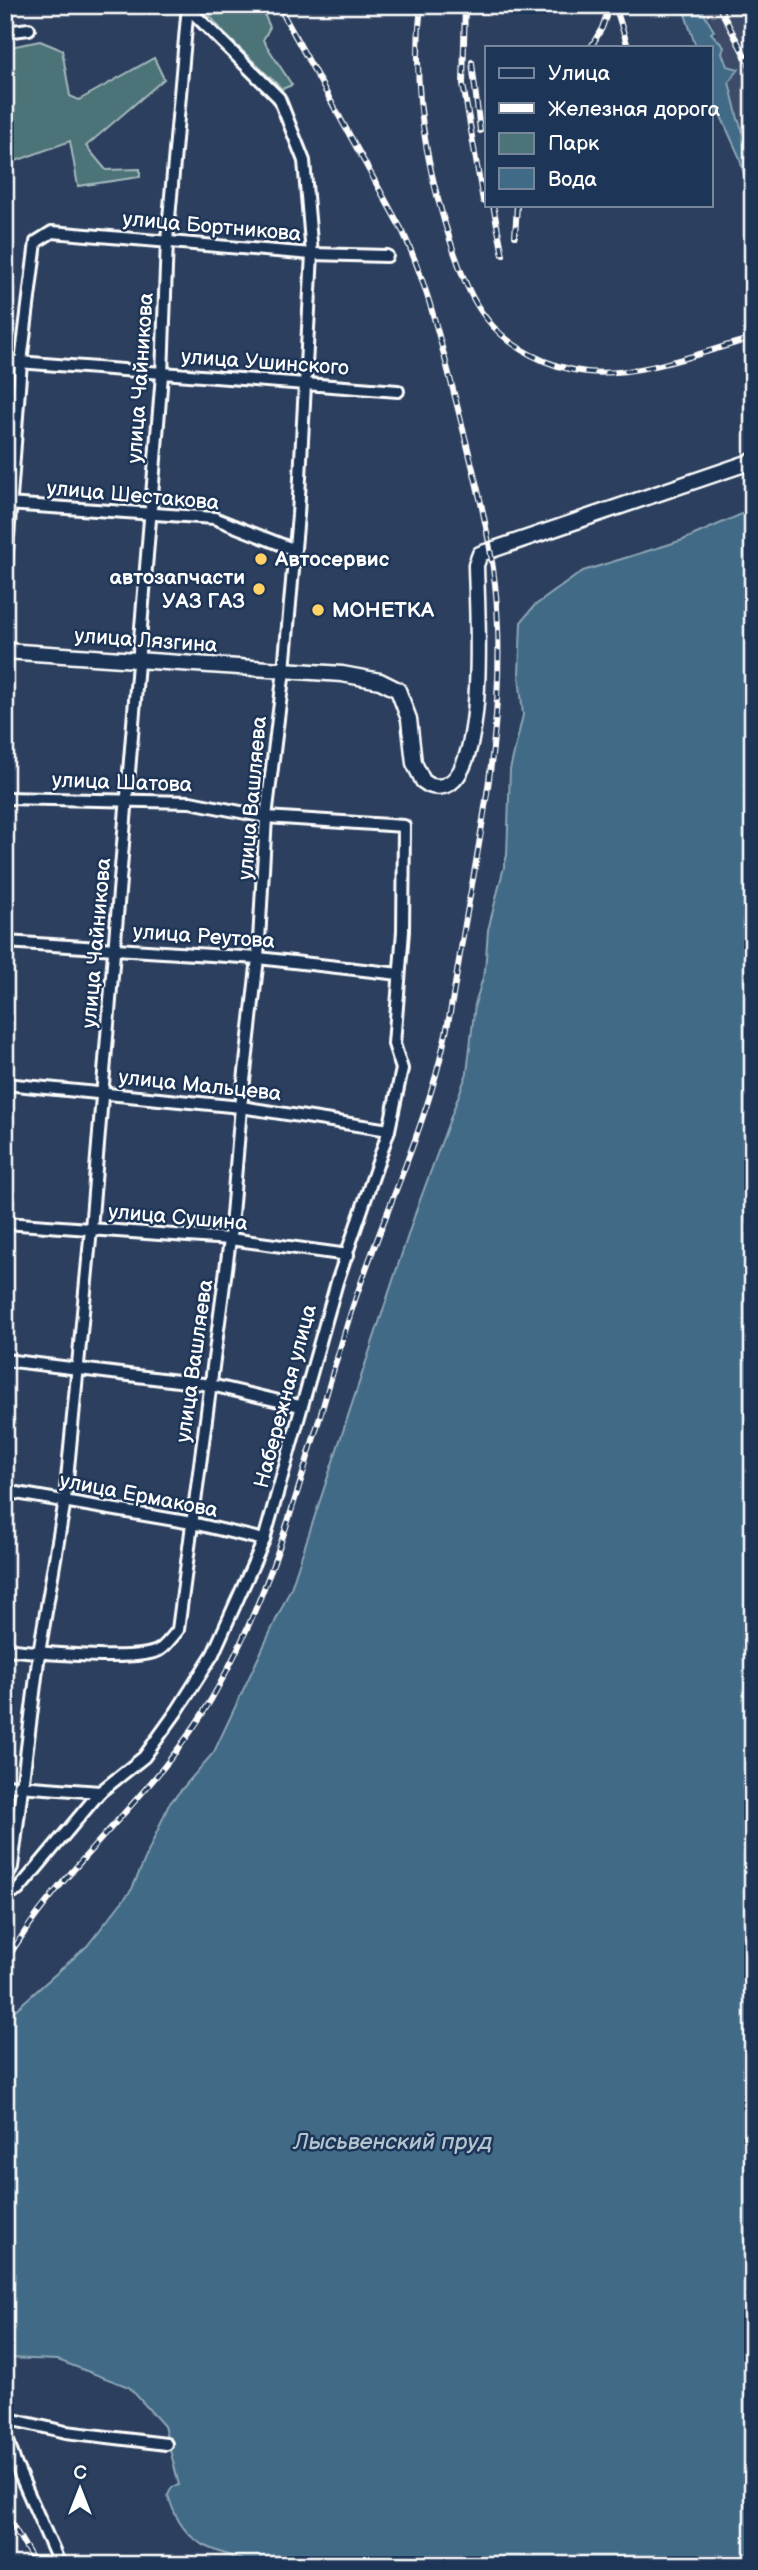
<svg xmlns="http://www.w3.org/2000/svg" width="758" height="2570" viewBox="0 0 758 2570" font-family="'Balsamiq Sans',sans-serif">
<rect width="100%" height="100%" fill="#2c3f5e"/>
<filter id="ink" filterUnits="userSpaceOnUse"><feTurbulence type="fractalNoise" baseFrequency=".0143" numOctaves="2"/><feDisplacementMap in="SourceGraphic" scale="14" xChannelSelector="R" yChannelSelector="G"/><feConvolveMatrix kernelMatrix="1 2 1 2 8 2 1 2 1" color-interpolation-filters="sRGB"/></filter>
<g filter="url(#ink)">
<!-- built -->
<path fill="#3e4b67" d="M703,5H753V154L738,119L714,26Z"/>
<!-- green -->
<g fill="#4b7378" stroke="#a5b9bc" stroke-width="2">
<path d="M201,5H260L270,27L263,40L292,85L282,89L224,33Z"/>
<path d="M40,41L62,50L70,96L79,100L154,58L164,79L86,146L106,170L140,169V177L78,186L70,141L16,161L5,159V48Z"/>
</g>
<!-- water -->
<g fill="#406b86" stroke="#8ca6b6" stroke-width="2">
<path d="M682,5H699L714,31L711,33L724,47L722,53L727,66L739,69L729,82L738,119L753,156V207L739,156L711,94V47H696Z"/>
<path d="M753,509V2565H255C208,2546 184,2548 168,2495L172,2487L179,2485L164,2426L129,2387L58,2360L5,2358V2024L13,2012L87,1946L132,1889L169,1804L214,1752L291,1588L416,1211L467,1073L475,1004L485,971L488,930L507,855L510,770L523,715L519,675L521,622L534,606L583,571L683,540Z"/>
</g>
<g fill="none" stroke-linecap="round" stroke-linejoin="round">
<defs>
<g id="minor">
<path d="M5,32L29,29"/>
<path d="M5,361L398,391"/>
<path d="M7,504L214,518L295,550"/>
<path d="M5,579L21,362L36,242L52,232L312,254L387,256"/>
<path d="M5,798L190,802L266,817L404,826L403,931L394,1044L402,1069L389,1130L337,1282L264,1540L213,1654L177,1711L144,1757L100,1792L18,1890L5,1894"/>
<path d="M5,942L258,958L399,974"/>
<path d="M5,1084L241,1107L389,1130"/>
<path d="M5,1223L230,1239L348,1255"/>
<path d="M5,1360L211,1385L300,1406"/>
<path d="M5,1491L192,1523L264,1540"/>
<path d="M5,1649C34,1652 136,1663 159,1650C166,1646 173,1636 178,1630L230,1239L241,1107L258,958L266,817L284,670L298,515L312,254L304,161L279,98L189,9"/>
<path d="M5,1785L100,1792"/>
<path d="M5,1880L12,1867L39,1653L65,1500L91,1229L162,375L167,241L188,5"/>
<path d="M5,2418L66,2432L166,2444"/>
<path d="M5,2431L15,2463L60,2565"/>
</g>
<path id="major" d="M5,651L342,674L380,681L398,690L409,719L414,763L423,781L429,785C493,808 476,599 476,565L480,554L753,461"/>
</defs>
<!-- minor casing -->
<use href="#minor" stroke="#fff" stroke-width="16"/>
<!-- major casing -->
<use href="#major" stroke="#fff" stroke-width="19"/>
<!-- minor -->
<use href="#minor" stroke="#1d3557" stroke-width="10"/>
<!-- major -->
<use href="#major" stroke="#1d3557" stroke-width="14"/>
<defs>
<g id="rail">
<path d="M421,5C411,87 426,168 452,246C461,271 469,297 486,318C509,348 549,368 587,372C641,377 701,352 753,338"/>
<path d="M465,5L463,84L483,201"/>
<path d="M615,5L628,47"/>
<path d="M718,5L753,71"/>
<path d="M591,47L602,28L610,5"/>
<path d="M472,62L480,131"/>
<path d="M493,205L503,255"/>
<path d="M515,236L517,205"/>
<path d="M5,1963C61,1865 156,1796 212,1698C281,1578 310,1443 351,1312C377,1232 413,1156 436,1075C450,1024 457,970 466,918C486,808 507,697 495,584C488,522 471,462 456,401C441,344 428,286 403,232L278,5"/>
<path d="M5,2512L36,2565"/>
</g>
</defs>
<!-- rail casing -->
<use href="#rail" stroke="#fff" stroke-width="6"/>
<!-- rail -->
<use href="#rail" stroke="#1d3557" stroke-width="3.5" stroke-dasharray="10" stroke-linecap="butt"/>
</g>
</g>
<!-- markers -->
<g fill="#ffd166" stroke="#1d3557" stroke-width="2.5">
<circle cx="261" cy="559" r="7"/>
<circle cx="259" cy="589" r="7"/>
<circle cx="318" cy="610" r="7"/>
</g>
<g text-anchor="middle" stroke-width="5" stroke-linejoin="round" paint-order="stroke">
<!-- street labels -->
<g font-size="21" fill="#fff" stroke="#1d3557">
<text transform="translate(212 226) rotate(5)" y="7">улица Бортникова</text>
<text transform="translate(265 362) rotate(4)" y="7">улица Ушинского</text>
<text transform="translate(140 378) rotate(-86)" y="7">улица Чайникова</text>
<text transform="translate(133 495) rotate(5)" y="7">улица Шестакова</text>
<text transform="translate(146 640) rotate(4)" y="7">улица Лязгина</text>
<text transform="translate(122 782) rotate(2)" y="7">улица Шатова</text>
<text transform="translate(252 798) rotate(-85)" y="7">улица Вашляева</text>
<text transform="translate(204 936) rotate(4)" y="7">улица Реутова</text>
<text transform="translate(96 943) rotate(-85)" y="7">улица Чайникова</text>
<text transform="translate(200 1085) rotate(6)" y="7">улица Мальцева</text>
<text transform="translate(178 1217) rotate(5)" y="7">улица Сушина</text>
<text transform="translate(194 1361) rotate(-82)" y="7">улица Вашляева</text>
<text transform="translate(285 1396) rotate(-75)" y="7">Набережная улица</text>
<text transform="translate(139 1495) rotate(11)" y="7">улица Ермакова</text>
</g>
<!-- poi labels -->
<g font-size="21" font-weight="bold" fill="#fff" stroke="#1d3557" text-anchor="start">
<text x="275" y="566">Автосервис</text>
<text x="245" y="584" text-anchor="end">автозапчасти<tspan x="245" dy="24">УАЗ ГАЗ</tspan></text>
<text x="332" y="617">МОНЕТКА</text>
</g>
<!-- water labels -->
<g font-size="23" font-style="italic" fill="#b3c4cf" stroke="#1d3557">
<text x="393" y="2149">Лысьвенский пруд</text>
</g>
</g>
<!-- margin -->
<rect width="758" height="2570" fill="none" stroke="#1d3557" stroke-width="28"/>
<rect x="14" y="14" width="730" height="2542" fill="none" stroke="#fff" stroke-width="2.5" filter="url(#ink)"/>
<!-- legend -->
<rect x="485" y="46" width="228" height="161" fill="#1d3557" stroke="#77869a" stroke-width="2"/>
<rect x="499" y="68" width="35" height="10" fill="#1d3557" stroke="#77869a" stroke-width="2"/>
<text x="548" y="80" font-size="21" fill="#ffffff">Улица</text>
<rect x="499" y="103" width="35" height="10" fill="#ffffff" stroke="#77869a" stroke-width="2"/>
<text x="548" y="116" font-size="21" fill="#ffffff">Железная дорога</text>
<rect x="499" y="133" width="35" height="21" fill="#4b7378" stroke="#77869a" stroke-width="2"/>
<text x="548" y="150" font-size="21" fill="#ffffff">Парк</text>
<rect x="499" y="168" width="35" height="21" fill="#406b86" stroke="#77869a" stroke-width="2"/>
<text x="548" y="186" font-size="21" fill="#ffffff">Вода</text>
<!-- north arrow -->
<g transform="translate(80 2489)" stroke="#1d3557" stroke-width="5" paint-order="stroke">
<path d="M0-5L12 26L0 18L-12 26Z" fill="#ffffff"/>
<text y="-10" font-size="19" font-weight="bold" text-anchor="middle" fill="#ffffff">С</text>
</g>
</svg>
